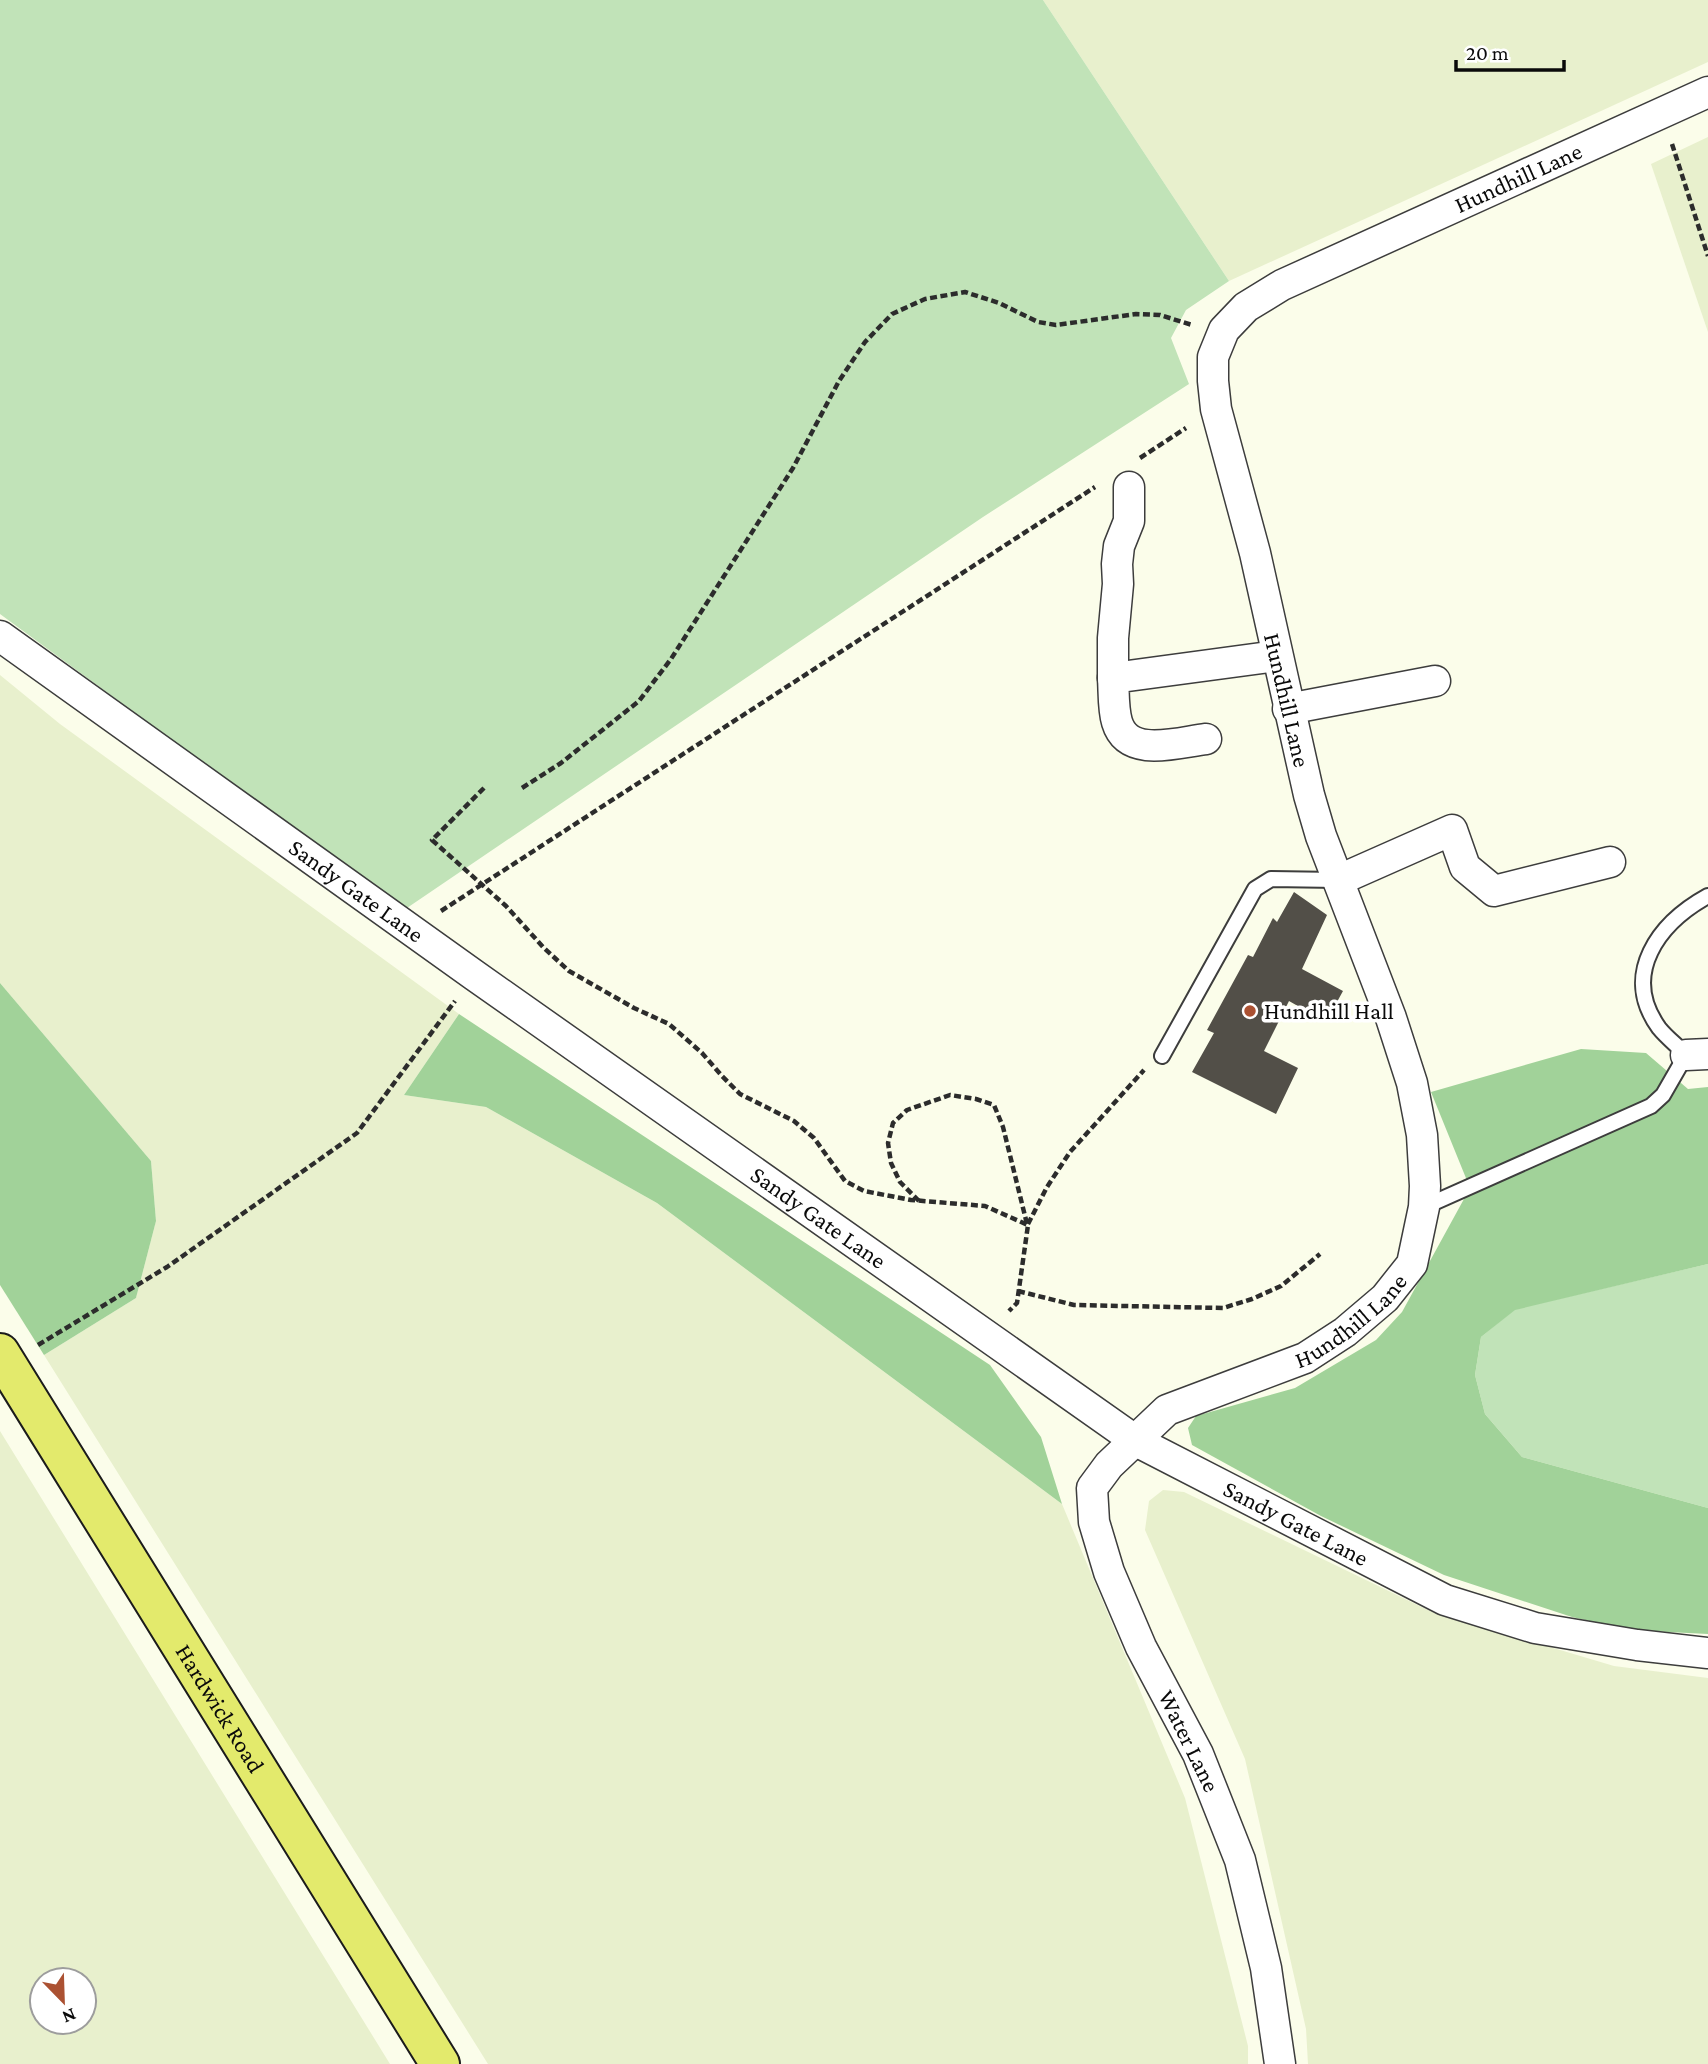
<svg xmlns="http://www.w3.org/2000/svg" width="1708" height="2064" viewBox="0 0 1708 2064" font-family="'Crimson Pro',serif">
<rect width="100%" height="100%" fill="#fbfdea"/>
<!-- farmland -->
<g fill="#e8f0cd" fill-rule="evenodd">
<path d="M1043,0H1708V62L1229,281Z"/>
<path d="M1708,137V332L1651,164Z"/>
<path d="M0,675L60,724L459,1014L404,1095L486,1107L657,1203L1062,1504L1185,1798L1248,2046V2064H488L44,1355L136,1298L156,1221L151,1161L0,983Z"/>
<path d="M0,1431L390,2064H0ZM42,1980H84V2022H42Z"/>
<path d="M1163,1490L1184,1492L1432,1612L1614,1666L1708,1678V2064H1308L1306,2029L1245,1759L1145,1530L1149,1501Z"/>
</g>
<!-- green -->
<g fill="#c1e3b8">
<path d="M0,0H1043L1229,281L1186,310L1171,338L1189,384L983,517L404,910L0,614Z"/>
<path d="M1708,1264V1508L1522,1457L1485,1414L1475,1375L1481,1337L1515,1309Z"/>
</g>
<!-- forest -->
<g fill="#a1d299">
<path d="M0,983L151,1161L156,1221L136,1298L44,1355L0,1285Z"/>
<path d="M459,1014L990,1365L1041,1437L1062,1504L657,1203L486,1107L404,1095Z"/>
<path d="M1581,1049L1646,1053L1688,1089L1708,1087V1264L1515,1310L1481,1337L1475,1375L1485,1414L1522,1457L1708,1508V1634L1629,1630L1572,1617L1444,1575L1321,1516L1192,1445L1188,1428L1196,1416L1295,1388L1376,1340L1402,1312L1470,1188L1431,1092Z"/>
</g>
<!-- building -->
<path fill="#524f48" d="M1294,892L1327,915L1302,969L1343,991L1326,1022L1289,1001L1264,1051L1298,1068L1276,1114L1192,1072L1214,1033L1207,1030L1248,955L1253,957L1273,918L1277,922Z"/>
<g fill="none" stroke-linecap="round" stroke-linejoin="round">
<defs>
<g id="service">
<path d="M1162,1056L1255,889L1271,879L1338,880"/>
<path d="M1424,1207L1651,1106L1663,1095L1686,1055C1678,1046 1667,1038 1659,1028C1620,974 1659,923 1708,896"/>
</g>
<g id="minor">
<path id="s1" d="M0,636L474,975L1136,1441L1445,1600L1535,1628L1637,1645L1708,1653"/>
<path d="M1113,678V638L1118,584L1117,564L1119,546L1129,521V487"/>
<path d="M1288,709L1435,681"/>
<path d="M1206,739C1179,742 1128,759 1117,722C1113,709 1114,692 1113,678L1277,656"/>
<path d="M1339,880L1452,830L1465,867L1494,891L1610,862"/>
<path d="M1686,1055L1708,1054"/>
<path id="s2" d="M1280,2064L1266,1968L1240,1860L1198,1754L1141,1647L1109,1572L1094,1522L1092,1488L1109,1465L1167,1410L1305,1358L1345,1332L1385,1298L1412,1264L1424,1207L1425,1186L1422,1135L1412,1083L1391,1018L1321,836L1309,795L1255,553L1216,409L1213,381V357L1224,330L1246,307L1282,285L1708,92"/>
</g>
<g id="primary">
<path id="s3" d="M0,1353L440,2064"/>
</g>
</defs>
<!-- service casing -->
<use href="#service" stroke="#3d3d3d" stroke-width="18"/>
<!-- minor casing -->
<use href="#minor" stroke="#3d3d3d" stroke-width="33"/>
<!-- primary casing -->
<use href="#primary" stroke="#1b1b1b" stroke-width="42"/>
<!-- path -->
<g stroke="#2c2c2c" stroke-width="4.5" stroke-dasharray="7 3.5" stroke-linecap="butt">
<path d="M1672,144L1708,256"/>
<path d="M1140,458L1186,428"/>
<path d="M484,788L432,840L506,906L544,948L569,971L634,1008L669,1024L702,1053L722,1076L740,1094L794,1121L814,1138L845,1181L864,1191L911,1200L985,1206L1028,1225L1017,1303L1009,1311"/>
<path d="M522,788L561,763L639,701L671,659L793,468L839,381L865,342L892,314L925,299L965,292L999,303L1038,322L1056,325L1136,314L1160,315L1192,325"/>
<path d="M441,911L1095,487"/>
<path d="M919,1201L900,1182L891,1163L888,1143L893,1123L907,1110L950,1095L976,1099L994,1105L1003,1127L1027,1224"/>
<path d="M1028,1224L1047,1187L1070,1152L1144,1070"/>
<path d="M1018,1291L1074,1305L1223,1308L1252,1299L1281,1286L1320,1254"/>
<path d="M38,1345L167,1267L357,1133L455,1001"/>
</g>
<!-- service -->
<use href="#service" stroke="#fff" stroke-width="14"/>
<!-- minor -->
<use href="#minor" stroke="#fff" stroke-width="30"/>
<!-- primary -->
<use href="#primary" stroke="#e3ea6c" stroke-width="38"/>
</g>
<!-- markers -->
<circle fill="#ab5132" stroke="#fff" stroke-width="2.5" cx="1250" cy="1011" r="7"/>
<g text-anchor="middle" stroke-width="7" stroke-linejoin="round" paint-order="stroke">
<!-- street labels -->
<g font-size="24" fill="#0a0a0a" stroke="#fff">
<text dy="8" stroke="none"><textPath href="#s2" startOffset="2312">Hundhill Lane</textPath></text>
<text transform="translate(1287 700) rotate(77)" y="8">Hundhill Lane</text>
<text dy="8" stroke="none"><textPath href="#s1" startOffset="438">Sandy Gate Lane</textPath></text>
<text dy="8" stroke="none"><textPath href="#s1" startOffset="1004">Sandy Gate Lane</textPath></text>
<text dy="8" stroke="none"><textPath href="#s2" startOffset="926">Hundhill Lane</textPath></text>
<text dy="8" stroke="none"><textPath href="#s1" startOffset="1572">Sandy Gate Lane</textPath></text>
<text dy="8" stroke="none"><textPath href="#s3" startOffset="418">Hardwick Road</textPath></text>
<text transform="translate(1189 1741) rotate(64)" y="8">Water Lane</text>
</g>
<!-- poi labels -->
<g font-size="24" fill="#0a0a0a" stroke="#fff" text-anchor="start">
<text x="1264" y="1019">Hundhill Hall</text>
</g>
</g>
<!-- north arrow -->
<g transform="translate(63 2001) rotate(157)"><circle r="33" fill="#ffffff" stroke="#9d9d9d" stroke-width="2"/>
<path d="M0-5L12 26L0 18L-12 26Z" fill="#ab5132"/>
<text y="-10" font-size="19" font-weight="bold" text-anchor="middle" fill="#0a0a0a">N</text>
</g>
<!-- scale -->
<path d="M1456 60v10h108v-10" fill="none" stroke="#0a0a0a" stroke-width="3.5"/>
<text x="1466" y="60" font-size="21" fill="#0a0a0a" stroke="#ffffff" stroke-width="5" paint-order="stroke">20 m</text>
</svg>
